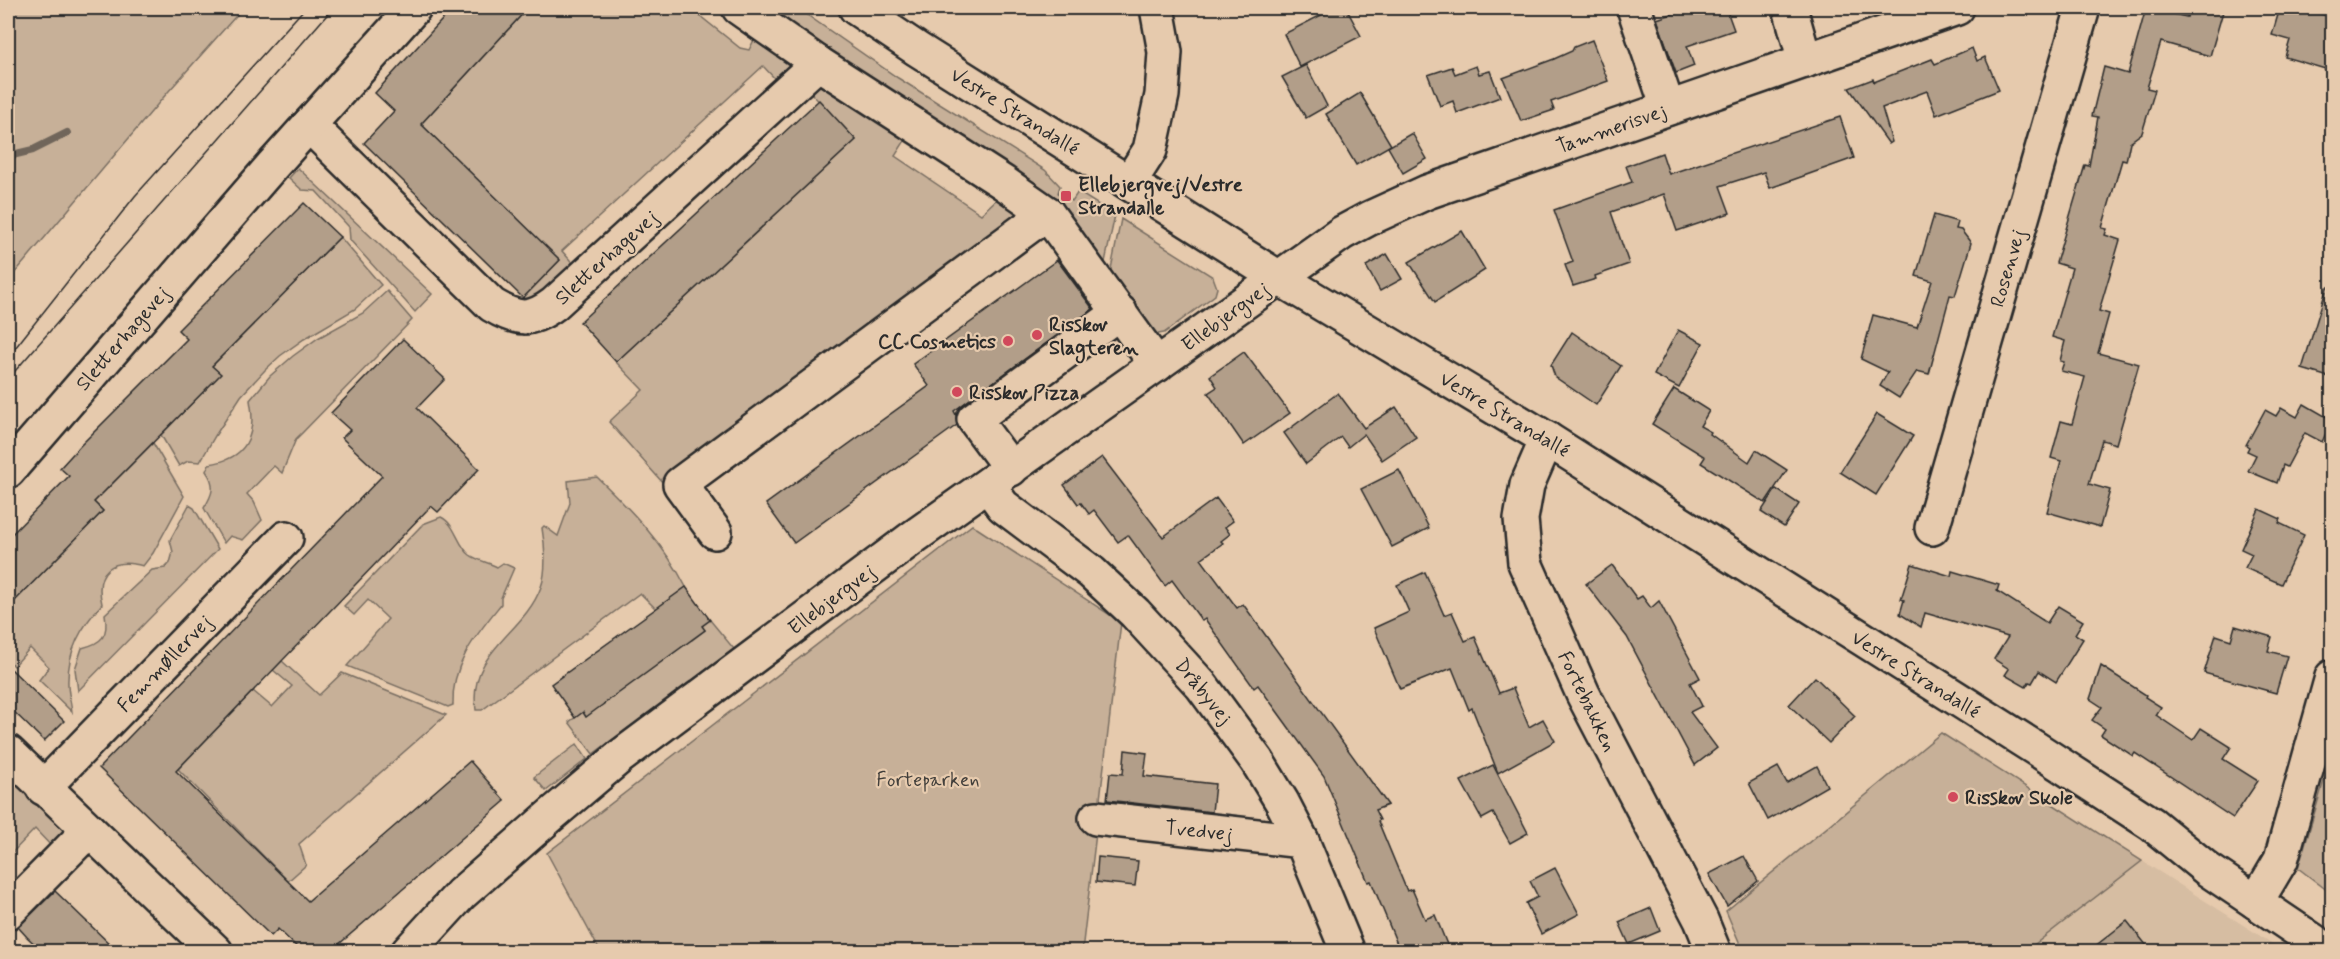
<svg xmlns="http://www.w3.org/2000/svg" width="2340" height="959" viewBox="0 0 2340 959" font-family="Mynerve,sans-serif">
<rect width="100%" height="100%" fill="#e6caad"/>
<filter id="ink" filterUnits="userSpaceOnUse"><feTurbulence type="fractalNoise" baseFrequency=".0167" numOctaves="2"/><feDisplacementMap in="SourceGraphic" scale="12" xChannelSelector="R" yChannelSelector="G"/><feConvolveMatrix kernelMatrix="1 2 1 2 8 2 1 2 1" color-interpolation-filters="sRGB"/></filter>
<g filter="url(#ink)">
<!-- built -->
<path fill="#d6bda2" d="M1941,733L2284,951H1743L1726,911Z"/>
<!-- green -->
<g fill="#c7b098" stroke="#796e62" stroke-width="1.5">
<path d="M8,8H243L168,92L8,281Z"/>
<path d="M528,8H690L740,48L749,50L756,36L794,67L776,80L763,66L562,251L578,269L528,304L523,298L560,260L421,124Z"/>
<path d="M763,8H797L898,78L1045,170L1060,186L1058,193L1072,201L1078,192L1115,215L1104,267Z"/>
<path d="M820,82L906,139L895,156L981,214L999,197C1009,204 1017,208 1016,221L663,483L609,422L643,390L616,362L856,140L808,90Z"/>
<path d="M298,168L432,294L415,312L350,240L349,227L316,191L302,190L289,178Z"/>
<path d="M1121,219L1213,277L1217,288L1215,295L1164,333L1158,334L1152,331L1110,274Z"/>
<path d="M340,237L381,285L355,309L304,339L280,356L265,370L241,396L215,436L200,462L188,461L179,466L161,435L220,374L212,366Z"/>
<path d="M387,291L412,320L303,432L296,439L282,473L274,466L247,494L254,502L262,520L243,540L230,536L224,543L204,508C213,494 216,485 206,471L209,464C246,459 257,436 250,400L270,376L293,356L318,338L363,313Z"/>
<path d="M153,443L184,496L153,553L143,566C112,557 94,571 102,604C81,627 67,651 68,684C68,693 71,702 72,712L39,680L49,667L30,648L14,666L8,660V608L103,511L94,502Z"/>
<path d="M597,477C630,509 665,545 686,587L656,609L640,593L482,710H476C467,651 524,634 541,587C547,571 545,545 542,528L544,526L558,536L570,503L568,481Z"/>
<path d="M189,505L194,508L218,549L78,691L75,669L82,648C102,643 109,636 105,614L152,570L165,568L170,563L173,552L170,540Z"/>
<path d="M441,517C456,524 457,545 470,555C477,560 489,563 497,567L503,563L514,568L501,598V604C477,634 451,664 453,705L448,707L347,666L388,619L368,600L354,615L344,606L423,524Z"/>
<path d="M972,525L1121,622L1082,951H600L547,853Z"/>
<path d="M710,620L734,649L593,754L569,722L583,712L586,717L689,636L692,640L705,630L702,626Z"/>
<path d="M282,661L319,695L342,673L446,715L299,844L306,865L288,881L178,769L253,691L272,707L292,686L273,670Z"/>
<path d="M1941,733L2142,861L2026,951H1743L1726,911Z"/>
<path d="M577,744L587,759L546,791L534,777Z"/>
<path d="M2332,754V894L2298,868Z"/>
<path d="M8,776L67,833L56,851L35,829L8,857Z"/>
</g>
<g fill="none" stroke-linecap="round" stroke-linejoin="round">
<!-- stream -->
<path stroke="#6f655a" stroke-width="8" d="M8,156L33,150L67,133"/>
</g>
<!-- building -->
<g fill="#b29e89" stroke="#2b2b2b" stroke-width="1.5">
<path d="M453,8H528L421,124L560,260L523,298L364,143L394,111L375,93Z"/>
<path d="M1335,8H1346L1361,36L1300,67L1284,34Z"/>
<path d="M1689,8H1726L1734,30L1687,46L1694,66L1676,73L1657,19Z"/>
<path d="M2146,8L2187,17L2190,8H2224L2210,56L2161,42L2147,88L2155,90L2142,133L2130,142L2126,161L2122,160L2102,228L2107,229L2105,235L2120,240L2099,311L2109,314L2098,353L2139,364L2116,444L2102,440L2089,484L2110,490L2100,527L2047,512L2061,461L2051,458L2061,421L2072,424L2085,377L2061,371L2064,362L2060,361L2065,341L2052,337L2072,268L2056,263L2085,165L2089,166L2098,117L2092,116L2104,67L2128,74Z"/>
<path d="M2280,8H2299L2332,17V71L2285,57L2290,40L2272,35Z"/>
<path d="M1592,40L1608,81L1551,102L1554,110L1521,121L1503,78L1554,59L1572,51L1574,47Z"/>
<path d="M1972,48L1977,61L1985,57L1999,90L1936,115L1927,91L1882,108L1892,142L1889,144L1849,88L1873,79L1874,82L1932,59L1935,64Z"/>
<path d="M1306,65L1327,106L1306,118L1282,77Z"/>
<path d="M1476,66L1479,74L1490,71L1500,97L1457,113L1453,101L1440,106L1428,75L1452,67L1455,74Z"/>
<path d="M1360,93L1391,145L1356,165L1326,114Z"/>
<path d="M819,100L856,140L616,362L580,322Z"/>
<path d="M1840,117L1854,158L1770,188L1764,172L1720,186L1730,213L1677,231L1664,194L1611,212L1629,264L1595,276L1596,279L1573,286L1565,265L1573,262L1554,210L1632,182L1626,166L1662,153L1669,174Z"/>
<path d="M1412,133L1427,159L1403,173L1388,147Z"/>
<path d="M304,203L340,237L212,366L221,374L94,502L103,511L8,608V538L69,476L60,468L81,445L187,339L178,330Z"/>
<path d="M1934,215L1958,222L1956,229L1961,230L1971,243L1955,296L1950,295L1929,374L1917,371L1899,398L1880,386L1888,372L1861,359L1873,315L1917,327L1932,281L1916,276Z"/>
<path d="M1462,231L1485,270L1435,302L1409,262Z"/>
<path d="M1387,254L1402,279L1380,291L1366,266Z"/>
<path d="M1057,260L1093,309L954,411L956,415L957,425L794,543L766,504L929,386L913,364Z"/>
<path d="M2327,287H2332V378L2302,369Z"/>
<path d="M1678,330L1703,343L1679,388L1654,375Z"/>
<path d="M1572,332L1621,366L1596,405L1555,377L1551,365Z"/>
<path d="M403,339L445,379L417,408L479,469L438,512L431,506L176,771L308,901L470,761L505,801L331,951H301L278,929L271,936L99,768L382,476L342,438L350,430L331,413Z"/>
<path d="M1244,352L1290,413L1244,445L1208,393L1217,387L1210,376Z"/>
<path d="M1674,389L1709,411L1700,426L1711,432L1710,434L1749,462L1756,450L1787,470L1765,503L1701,463L1705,457L1652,424Z"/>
<path d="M1338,393L1364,428L1396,407L1416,437L1382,460L1364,434L1348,447L1341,437L1306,464L1284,433Z"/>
<path d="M2304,404L2332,420L2322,442L2305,433L2287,467L2283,465L2277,483L2248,471L2256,455L2247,451L2249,447L2246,445L2265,410L2276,416L2281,408L2297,417Z"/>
<path d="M1877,414L1913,436L1876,495L1840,472Z"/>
<path d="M1102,457L1163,537L1216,498L1233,521L1225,527L1230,534L1221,541L1223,543L1201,559L1237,608L1243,604L1388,805L1375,810L1380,820L1378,821L1407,891L1412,889L1425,919L1435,915L1448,947L1435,951H1400L1371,881L1368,882L1324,776L1258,685L1254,688L1205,619L1202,621L1172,580L1165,586L1128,535L1118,542L1094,510L1089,514L1081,503L1078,504L1064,485Z"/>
<path d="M1399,470L1429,528L1392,547L1361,489Z"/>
<path d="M1776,489L1799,504L1784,527L1761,512Z"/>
<path d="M2259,509L2281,519L2279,523L2304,535L2281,584L2245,568L2252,554L2241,549Z"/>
<path d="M1912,564L1951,576L1952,571L1999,585L1997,591L2047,623L2058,606L2083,621L2075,634L2083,639L2056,682L2039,671L2032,683L2029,682L2026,687L2005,675L2009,669L1994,659L2008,637L1925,613L1921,627L1900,614L1904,600L1901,599Z"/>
<path d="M1612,565L1637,599L1642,596L1651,608L1659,601L1700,678L1690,683L1702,706L1690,712L1717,748L1695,765L1627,637L1586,584Z"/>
<path d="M1425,572L1444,615L1452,612L1465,641L1475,637L1499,693L1513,688L1529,727L1543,719L1555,741L1498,773L1472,708L1469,710L1452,668L1400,689L1374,628L1409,612L1397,585Z"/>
<path d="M686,587L710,620L702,626L705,630L586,717L583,712L575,718L551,684Z"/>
<path d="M2235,626L2272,637L2268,651L2287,656L2276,693L2204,673L2216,635L2231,640Z"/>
<path d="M8,666L64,721L44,741L8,706Z"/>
<path d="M2101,666L2146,695L2145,697L2161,707L2156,715L2193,740L2201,728L2231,747L2223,759L2258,781L2233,818L2135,753L2133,756L2101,735L2105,729L2092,720L2102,707L2090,699Z"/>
<path d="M1815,677L1855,716L1829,743L1789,705Z"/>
<path d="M1125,750L1147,753L1144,776L1215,784L1212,812L1107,800L1110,773L1123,774Z"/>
<path d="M1493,765L1528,833L1510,843L1493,813L1482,819L1461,781Z"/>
<path d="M1817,766L1827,786L1768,820L1749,783L1778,767L1787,783Z"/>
<path d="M1744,856L1758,881L1727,906L1709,874Z"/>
<path d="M1098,857L1138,861L1135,886L1096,882Z"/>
<path d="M1555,868L1579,914L1541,934L1526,903L1538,897L1530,881Z"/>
<path d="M55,891L117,951H42L27,937L18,927Z"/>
<path d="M1651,908L1660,931L1629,944L1619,922Z"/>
<path d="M2127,921L2151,951H2089Z"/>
</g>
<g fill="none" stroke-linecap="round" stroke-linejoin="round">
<defs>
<g id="minor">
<path d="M739,8L818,63L1004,183L1047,213L1157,365"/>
<path d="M856,8L917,49L1279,278L1547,439L2035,748L2152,824L2207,869L2330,952"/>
<path d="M1634,8L1668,108"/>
<path d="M1790,8L1805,61"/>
<path d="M309,125L492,305C517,320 530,322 554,304L818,63"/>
<path d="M1129,183L1150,150L1162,95L1165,52L1157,8"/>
<path d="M1547,439L1527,485L1521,519L1525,563L1583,694L1701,920L1714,952"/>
<path d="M1011,469L974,419L1120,312"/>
<path d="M8,471L272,166L414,8"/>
<path d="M988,485L1003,506L1091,572L1135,613L1202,686L1257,761L1282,802L1302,841L1348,952"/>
<path d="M1932,528L2083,8"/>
<path d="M715,532L680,484L1047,213"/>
<path d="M8,752L216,952"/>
<path d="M43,788L286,538"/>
<path d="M1096,818L1302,841"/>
<path d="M2256,902L2281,860L2332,677"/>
<path d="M8,912L89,830"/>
<path d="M408,952L461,894L550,816L621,756L915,536L1342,233L1370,218L1427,192L1957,8"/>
</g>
</defs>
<!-- minor casing -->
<use href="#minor" stroke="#2b2b2b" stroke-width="38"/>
<!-- minor -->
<use href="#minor" stroke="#e6caad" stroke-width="33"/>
<!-- tram -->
<g stroke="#2b2b2b" stroke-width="1.5">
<path d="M8,357L135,196L305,8"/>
<path d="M8,379L333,8"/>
</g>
</g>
</g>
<!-- markers -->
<g fill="#d1495b" stroke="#e6caad" stroke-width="2">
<rect x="1060" y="190" width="12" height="12" rx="3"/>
<circle cx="1037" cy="335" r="6"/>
<circle cx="1008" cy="341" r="6"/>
<circle cx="957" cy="392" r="6"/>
<circle cx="1953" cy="797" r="6"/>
</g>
<g text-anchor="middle" stroke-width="4.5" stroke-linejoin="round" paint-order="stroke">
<!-- street labels -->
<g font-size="20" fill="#2b2b2b" stroke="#e6caad">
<text transform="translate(1015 111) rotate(32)" y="7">Vestre Strandallé</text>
<text transform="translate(1611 128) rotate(-19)" y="7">Tammerisvej</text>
<text transform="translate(606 257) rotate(-42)" y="7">Sletterhagevej</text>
<text transform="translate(2007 268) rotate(-74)" y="7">Rosenvej</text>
<text transform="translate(1225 316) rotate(-36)" y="7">Ellebjergvej</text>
<text transform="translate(122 338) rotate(-49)" y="7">Sletterhagevej</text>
<text transform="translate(1505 414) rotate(31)" y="7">Vestre Strandallé</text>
<text transform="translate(831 599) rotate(-37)" y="7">Ellebjergvej</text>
<text transform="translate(164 663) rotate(-46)" y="7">Femmøllervej</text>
<text transform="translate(1916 674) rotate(32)" y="7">Vestre Strandallé</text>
<text transform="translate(1204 691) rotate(51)" y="7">Dråbyvej</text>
<text transform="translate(1588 701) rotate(64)" y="7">Fortebakken</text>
<text transform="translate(1199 830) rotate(6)" y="7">Tvedvej</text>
</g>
<!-- poi labels -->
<g font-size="20" font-weight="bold" fill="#2b2b2b" stroke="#e6caad" text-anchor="start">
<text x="1078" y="191">Ellebjergvej/Vestre<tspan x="1078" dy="23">Strandalle</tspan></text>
<text x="1049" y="331">Risskov<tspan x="1049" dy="23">Slagteren</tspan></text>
<text x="996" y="348" text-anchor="end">CC Cosmetics</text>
<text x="969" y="399">Risskov Pizza</text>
<text x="1965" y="804">Risskov Skole</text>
</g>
<!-- park labels -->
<g font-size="20" fill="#423f3b" stroke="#e6caad">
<text x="928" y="786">Forteparken</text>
</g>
</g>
<!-- margin -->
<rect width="2340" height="959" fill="none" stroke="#e6caad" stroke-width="30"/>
<rect x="15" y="15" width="2310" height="929" fill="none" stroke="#2b2b2b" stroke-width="2" filter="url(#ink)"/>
</svg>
